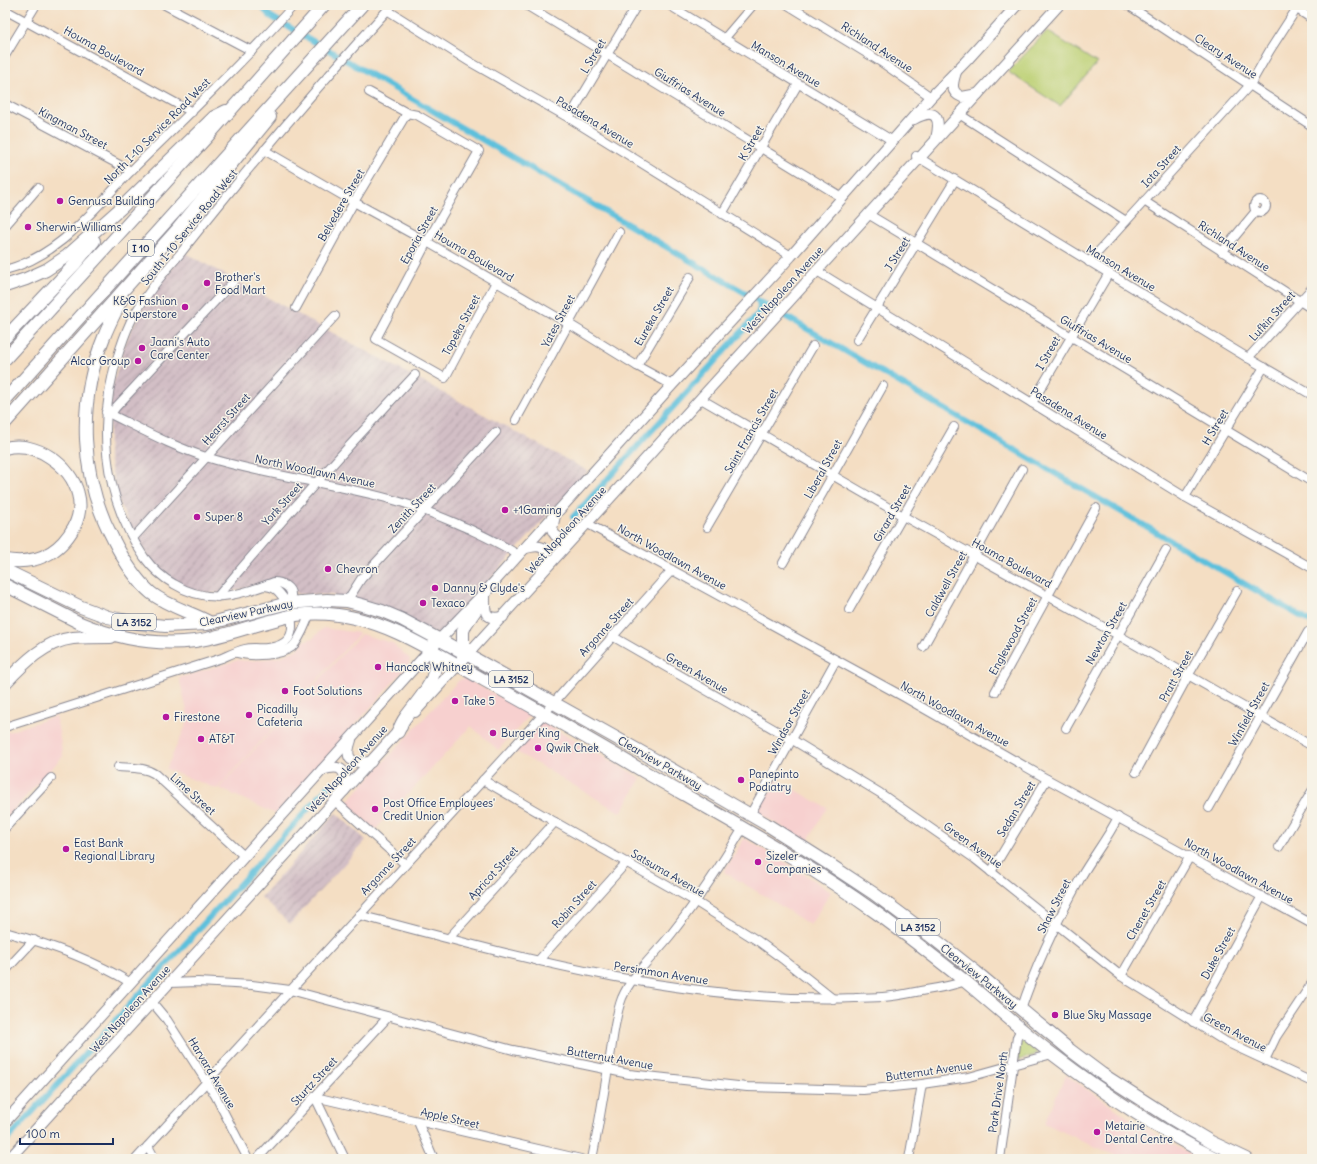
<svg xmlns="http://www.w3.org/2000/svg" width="1317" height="1164" viewBox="0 0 1317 1164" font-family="Delius,sans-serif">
<defs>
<pattern id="industrial-furrows" width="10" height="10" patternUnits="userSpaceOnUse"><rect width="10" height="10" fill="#d2bec5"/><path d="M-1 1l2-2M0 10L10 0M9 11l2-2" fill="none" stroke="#aa9ba3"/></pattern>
</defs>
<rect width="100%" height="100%" fill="#f7f3e8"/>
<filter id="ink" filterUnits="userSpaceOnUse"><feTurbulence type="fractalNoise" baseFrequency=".025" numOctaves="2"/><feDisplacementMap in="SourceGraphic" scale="8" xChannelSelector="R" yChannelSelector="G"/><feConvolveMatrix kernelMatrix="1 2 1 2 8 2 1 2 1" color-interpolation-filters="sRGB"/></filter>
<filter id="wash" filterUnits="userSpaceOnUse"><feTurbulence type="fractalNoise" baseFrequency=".012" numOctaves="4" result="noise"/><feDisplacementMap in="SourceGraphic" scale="16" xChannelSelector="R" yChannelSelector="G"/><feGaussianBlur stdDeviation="0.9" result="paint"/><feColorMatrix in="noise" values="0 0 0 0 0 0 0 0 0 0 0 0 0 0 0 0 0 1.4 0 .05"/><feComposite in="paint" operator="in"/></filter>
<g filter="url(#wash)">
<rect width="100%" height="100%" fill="#f4dec3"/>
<!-- built -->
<g fill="#f7d0cf">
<path d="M323,628L360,633L217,789L166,769L189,719L179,678L238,660L249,661L280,657L298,649L304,641L313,638Z"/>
<path d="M361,634L392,643L410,659L409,664L276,814L219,788Z"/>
<path d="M465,678L531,714L498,750L471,726L375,830L346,803L459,680Z"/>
<path d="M56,716L63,756L5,819V733Z"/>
<path d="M542,722L641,778L621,813L515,751Z"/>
<path d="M777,779L827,808L807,842L757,812Z"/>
<path d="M744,838L793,867L831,892L810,925L773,901L724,872Z"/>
<path d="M1066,1075L1138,1124L1198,1159H1130L1124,1156L1122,1159L1044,1123Z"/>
</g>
<!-- industrial -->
<g fill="url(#industrial-furrows)">
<path d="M185,253L588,471L439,635L332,595L298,594L287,583L275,580L229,592L211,593L195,591L183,587L161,571L148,557L139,542L125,516L117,495L108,453L112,388L124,347L132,329L144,306L154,291Z"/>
<path d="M336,813L366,840L290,924L261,897Z"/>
</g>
<!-- green -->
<g fill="#bcd073" stroke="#6c8068">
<path d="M1047,31L1097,63L1060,106L1008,72Z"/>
<path d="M1021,1040L1037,1052L1035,1055L1019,1060L1018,1059Z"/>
</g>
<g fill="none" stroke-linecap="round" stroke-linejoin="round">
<!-- canal -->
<g stroke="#5dc0dc" stroke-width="6">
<path d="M260,5L270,16L1312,623"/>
<path d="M573,517L758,314L760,308L759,301"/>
<path d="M5,1142L328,787"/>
</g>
</g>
</g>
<g filter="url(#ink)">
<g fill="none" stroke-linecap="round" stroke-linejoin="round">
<defs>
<g id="minor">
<path d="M165,5L252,51"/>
<path d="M526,5L843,198"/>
<path d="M669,5L893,141"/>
<path d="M788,5L881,62L931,97"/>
<path d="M1128,5L1312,126"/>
<path d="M1291,5L1312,19"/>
<path d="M5,10L192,112"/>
<path d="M387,10L470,62L569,118L791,256"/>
<path d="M724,39L753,5"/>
<path d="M5,56L36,5"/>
<path d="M369,92L407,113L417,115L479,151L427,242L376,339L445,378L496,282"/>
<path d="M5,104L131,171"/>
<path d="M959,114L1126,221"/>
<path d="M569,118L637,5"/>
<path d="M264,150L354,202L427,242L569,324L637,366L672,385"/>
<path d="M916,156L1248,358L1312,395"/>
<circle cx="1260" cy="206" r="6"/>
<path d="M1144,201L1312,309"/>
<path d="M722,214L798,84"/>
<path d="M868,214L1312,482"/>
<path d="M5,226L38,188"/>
<path d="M1222,252L1256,211"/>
<path d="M1089,262L1250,85L1270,50L1299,5"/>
<path d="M5,270C63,255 96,205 136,166C190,113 244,61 294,5"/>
<path d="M817,271L1185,497L1312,568"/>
<path d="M296,308L354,202L407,113"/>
<path d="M857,340L955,180"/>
<path d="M1248,358L1312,288"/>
<path d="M637,366L690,277"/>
<path d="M701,399L903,516L1118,635L1312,746"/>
<path d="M1032,403L1109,273"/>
<path d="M106,412C139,428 171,446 206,457C266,476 329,482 390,499C417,506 441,517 467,528C484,536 502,544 518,555"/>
<path d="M111,414L116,407L233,282"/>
<path d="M516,420L619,232"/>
<path d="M1185,497L1264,367"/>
<path d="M588,524L904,697L1047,779L1312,924"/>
<path d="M707,527L813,346"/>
<path d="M133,538L335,316"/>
<path d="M783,563L883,386"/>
<path d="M263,586C279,587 278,593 288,603C289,601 291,599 291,596C292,587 281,582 274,582C238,596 208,605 174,584C163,578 152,568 144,557C102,495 96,419 120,349C124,337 128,326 134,315C147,293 163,273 180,254C197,232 215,210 233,188C284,126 337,65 392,5"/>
<path d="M217,597C281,521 347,447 415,375"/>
<path d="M347,601L361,579L496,432"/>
<path d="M849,610L954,427"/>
<path d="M612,636L791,739L880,793L975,859L1121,976L1226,1042L1312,1082"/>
<path d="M923,647L1022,469"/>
<path d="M237,653C251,657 280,656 292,647C301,639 305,624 310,614"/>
<path d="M995,692L1096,508"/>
<path d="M5,727L222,658C229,655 237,651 245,649C253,647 260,649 267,648C288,646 295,636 291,616"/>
<path d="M1066,728L1166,550"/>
<path d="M118,767C132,768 144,767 155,774L244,856"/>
<path d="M1136,772L1188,676L1237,591"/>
<path d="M483,780L555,822L696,902L758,941L784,960L833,999"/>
<path d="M335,801L405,864"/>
<path d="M1209,808L1308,632"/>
<path d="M750,815L836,660"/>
<path d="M5,828L51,778"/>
<path d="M1279,847L1312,791"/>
<path d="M991,872L1047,779"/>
<path d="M359,915C521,958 686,1004 855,998C867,997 880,998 892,996C903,995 914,992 926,990C939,988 952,986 965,981"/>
<path d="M5,932C49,944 92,959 131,983"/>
<path d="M449,938L555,822"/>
<path d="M538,961L627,862"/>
<path d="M5,971L34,940"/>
<path d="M1121,976L1190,856"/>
<path d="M169,983L198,982L252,985L290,990L513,1050L629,1074L747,1087L863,1090L922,1084L969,1077L1052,1054"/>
<path d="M152,1002L167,1020L215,1095L248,1159"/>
<path d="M1021,1010C1036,964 1058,919 1081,877C1093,856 1108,838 1118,817"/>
<path d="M1193,1022L1262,896"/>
<path d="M1265,1060L1276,1037L1312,983"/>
<path d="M315,1097L581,1159"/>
<path d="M315,1097L345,1159"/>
<path d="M418,1122L434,1159"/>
<path d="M148,1146L155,1159"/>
<path d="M136,1159L540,718L672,570"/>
<path d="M257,1159L388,1017"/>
<path d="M592,1159C599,1125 604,1091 610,1057C613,1039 615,1016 622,998C633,973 655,955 672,933C698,900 721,865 743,828"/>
<path d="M909,1159L922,1084"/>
<path d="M1000,1159L1017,1037L1021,1029"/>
</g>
<g id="major">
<path d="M956,72C953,82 949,92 962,97L978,94"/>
<path d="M914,119C937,107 941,118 936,139"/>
<path d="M555,516L552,529C556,542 566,538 576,535"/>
<path d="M523,549C548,541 549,552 542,572"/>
<path d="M485,593C485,609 482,621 503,617"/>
<path d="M415,712L1059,5"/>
<path d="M351,740C344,760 351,764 371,762"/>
<path d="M322,770C344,763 347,772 344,791"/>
<path d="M5,1122L440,639L486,591L672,385L791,256L931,97L969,58L1017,5"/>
<path d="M9,1159L402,727"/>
</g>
<g id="highway">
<path d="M5,286L26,279L46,270L67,256L121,208L214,117L226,111"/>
<path d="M122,298C116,311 109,324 104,337C77,402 80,477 113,539C122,557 136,580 151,593C169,607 191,612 211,623"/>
<path d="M5,338L75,264L94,241"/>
<path d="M5,359L206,138L324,5"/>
<path d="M5,400L362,5"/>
<path d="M5,423L176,231L270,117"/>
<path d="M5,448C35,440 71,465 78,494C81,505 79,517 74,527C59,554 35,565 5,560"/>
<path d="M5,570L81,607L108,617L137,623L165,626L207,624L288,603L327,600L347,601L362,605L382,611L401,619L468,655L652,758L766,824L826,862L873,893L928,934L976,972L1070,1050L1102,1074L1169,1117L1211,1142L1247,1159"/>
<path d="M5,585L80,623C116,638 156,646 195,641C229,636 262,621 296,615C330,610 367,619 398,633C428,647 456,664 484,680C538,710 591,740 643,771C723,817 803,860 878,914C908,936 937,959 966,982C995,1006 1022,1031 1051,1053C1103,1093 1158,1130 1217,1159"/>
<path d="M463,658V631L466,624L477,608L486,591"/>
<path d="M5,683C23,664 45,641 73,638C86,637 98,637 111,637"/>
<path d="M398,732C400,727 402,722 405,718C421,695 444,677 432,646"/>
</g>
</defs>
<!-- minor casing -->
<use href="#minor" stroke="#888690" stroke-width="10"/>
<!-- major casing -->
<use href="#major" stroke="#888690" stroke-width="12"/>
<!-- highway casing -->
<use href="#highway" stroke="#888690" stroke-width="14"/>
<!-- minor -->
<use href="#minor" stroke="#fff" stroke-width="8"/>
<!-- major -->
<use href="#major" stroke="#fff" stroke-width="10"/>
<!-- highway -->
<use href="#highway" stroke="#fff" stroke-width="12"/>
</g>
</g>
<!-- markers -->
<g fill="#b5179e" stroke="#f7f3e8" stroke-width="1.5">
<circle cx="60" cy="201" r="4"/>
<circle cx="28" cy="227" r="4"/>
<circle cx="207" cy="283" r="4"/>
<circle cx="185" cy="307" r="4"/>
<circle cx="142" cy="348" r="4"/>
<circle cx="138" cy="361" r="4"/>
<circle cx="505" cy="510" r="4"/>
<circle cx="197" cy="517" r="4"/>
<circle cx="328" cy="569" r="4"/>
<circle cx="435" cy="588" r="4"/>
<circle cx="423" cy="603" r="4"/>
<circle cx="378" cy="667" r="4"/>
<circle cx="285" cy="691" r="4"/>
<circle cx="455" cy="701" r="4"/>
<circle cx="249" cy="715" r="4"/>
<circle cx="166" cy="717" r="4"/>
<circle cx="493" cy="733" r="4"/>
<circle cx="201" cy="739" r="4"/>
<circle cx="538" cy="748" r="4"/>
<circle cx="741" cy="780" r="4"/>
<circle cx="375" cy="809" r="4"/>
<circle cx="66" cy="849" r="4"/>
<circle cx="758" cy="862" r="4"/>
<circle cx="1055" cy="1015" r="4"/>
<circle cx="1097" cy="1132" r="4"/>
</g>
<g text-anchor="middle" stroke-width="3" stroke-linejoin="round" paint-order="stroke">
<!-- shield labels -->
<g fill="#f7f3e8" stroke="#5d6a87" stroke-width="1">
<rect x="128" y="240" width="26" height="16" rx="3"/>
<rect x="112" y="614" width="44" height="16" rx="3"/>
<rect x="489" y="671" width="44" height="16" rx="3"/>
<rect x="896" y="919" width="44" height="16" rx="3"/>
</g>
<g font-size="10" font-weight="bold" fill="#1b2f5e">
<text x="141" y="252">I 10</text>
<text x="134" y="626">LA 3152</text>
<text x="511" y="683">LA 3152</text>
<text x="918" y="931">LA 3152</text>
</g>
<!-- street labels -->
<g font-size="11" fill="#1b2f5e" stroke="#f7f3e8">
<text transform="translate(877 47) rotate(33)" y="4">Richland Avenue</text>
<text transform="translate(104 51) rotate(29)" y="4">Houma Boulevard</text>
<text transform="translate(593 56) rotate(-59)" y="4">L Street</text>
<text transform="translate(1226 56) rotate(33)" y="4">Cleary Avenue</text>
<text transform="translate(786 64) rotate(31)" y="4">Manson Avenue</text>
<text transform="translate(690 92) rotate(32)" y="4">Giuffrias Avenue</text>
<text transform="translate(595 122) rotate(31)" y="4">Pasadena Avenue</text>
<text transform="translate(73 128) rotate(28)" y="4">Kingman Street</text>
<text transform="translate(157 131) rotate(-45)" y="4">North I-10 Service Road West</text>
<text transform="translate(751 143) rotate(-60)" y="4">K Street</text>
<text transform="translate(1161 166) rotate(-48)" y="4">Iota Street</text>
<text transform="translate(341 205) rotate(-60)" y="4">Belvedere Street</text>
<text transform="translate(189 227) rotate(-51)" y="4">South I-10 Service Road West</text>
<text transform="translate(419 235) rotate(-61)" y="4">Eporia Street</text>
<text transform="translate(1234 246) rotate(33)" y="4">Richland Avenue</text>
<text transform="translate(897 254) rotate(-59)" y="4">J Street</text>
<text transform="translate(474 256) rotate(30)" y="4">Houma Boulevard</text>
<text transform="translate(1121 268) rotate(31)" y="4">Manson Avenue</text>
<text transform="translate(783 290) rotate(-48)" y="4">West Napoleon Avenue</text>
<text transform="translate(654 316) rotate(-60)" y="4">Eureka Street</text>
<text transform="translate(1272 316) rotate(-48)" y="4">Lufkin Street</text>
<text transform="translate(558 321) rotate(-62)" y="4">Yates Street</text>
<text transform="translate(461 325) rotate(-62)" y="4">Topeka Street</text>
<text transform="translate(1096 339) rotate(31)" y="4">Giuffrias Avenue</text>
<text transform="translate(1048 353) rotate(-60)" y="4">I Street</text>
<text transform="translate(1069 413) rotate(32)" y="4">Pasadena Avenue</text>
<text transform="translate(226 419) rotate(-48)" y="4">Hearst Street</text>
<text transform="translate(1215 427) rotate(-59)" y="4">H Street</text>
<text transform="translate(751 431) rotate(-60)" y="4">Saint Francis Street</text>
<text transform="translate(823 469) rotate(-61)" y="4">Liberal Street</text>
<text transform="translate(315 471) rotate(12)" y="4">North Woodlawn Avenue</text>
<text transform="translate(282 504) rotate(-48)" y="4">York Street</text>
<text transform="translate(412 508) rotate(-47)" y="4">Zenith Street</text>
<text transform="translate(892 513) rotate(-60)" y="4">Girard Street</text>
<text transform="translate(566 530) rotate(-48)" y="4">West Napoleon Avenue</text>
<text transform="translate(672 557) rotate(29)" y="4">North Woodlawn Avenue</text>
<text transform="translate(1012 563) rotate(29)" y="4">Houma Boulevard</text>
<text transform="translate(946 584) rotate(-61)" y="4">Caldwell Street</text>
<text transform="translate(246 613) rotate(-12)" y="4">Clearview Parkway</text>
<text transform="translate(606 627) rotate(-48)" y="4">Argonne Street</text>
<text transform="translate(1106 633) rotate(-60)" y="4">Newton Street</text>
<text transform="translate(1013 636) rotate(-61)" y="4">Englewood Street</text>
<text transform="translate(697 673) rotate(30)" y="4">Green Avenue</text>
<text transform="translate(1176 676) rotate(-61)" y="4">Pratt Street</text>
<text transform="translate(955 714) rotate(29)" y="4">North Woodlawn Avenue</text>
<text transform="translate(1249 714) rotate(-61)" y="4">Winfield Street</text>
<text transform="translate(789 722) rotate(-61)" y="4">Windsor Street</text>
<text transform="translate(660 763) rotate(30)" y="4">Clearview Parkway</text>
<text transform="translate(347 769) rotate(-48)" y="4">West Napoleon Avenue</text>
<text transform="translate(193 794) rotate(42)" y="4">Lime Street</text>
<text transform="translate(1016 809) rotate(-59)" y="4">Sedan Street</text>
<text transform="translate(973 845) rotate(36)" y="4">Green Avenue</text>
<text transform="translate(388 866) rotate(-47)" y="4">Argonne Street</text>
<text transform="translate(1239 871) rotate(29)" y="4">North Woodlawn Avenue</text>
<text transform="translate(493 873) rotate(-48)" y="4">Apricot Street</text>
<text transform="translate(668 873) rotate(30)" y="4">Satsuma Avenue</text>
<text transform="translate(574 904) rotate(-48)" y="4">Robin Street</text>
<text transform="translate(1054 906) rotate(-63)" y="4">Shaw Street</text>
<text transform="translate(1146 910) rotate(-60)" y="4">Chenet Street</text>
<text transform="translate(1218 953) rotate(-61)" y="4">Duke Street</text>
<text transform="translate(661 973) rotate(9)" y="4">Persimmon Avenue</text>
<text transform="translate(979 976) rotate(39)" y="4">Clearview Parkway</text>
<text transform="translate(130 1009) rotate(-48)" y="4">West Napoleon Avenue</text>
<text transform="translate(1235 1032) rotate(28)" y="4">Green Avenue</text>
<text transform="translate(610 1058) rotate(10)" y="4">Butternut Avenue</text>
<text transform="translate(929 1071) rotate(-8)" y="4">Butternut Avenue</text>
<text transform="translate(212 1073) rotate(59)" y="4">Harvard Avenue</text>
<text transform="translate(314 1081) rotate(-47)" y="4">Sturtz Street</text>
<text transform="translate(998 1092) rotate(-82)" y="4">Park Drive North</text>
<text transform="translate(450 1118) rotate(13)" y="4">Apple Street</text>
</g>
<!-- poi labels -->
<g font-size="11" fill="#1b2f5e" stroke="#f7f3e8" text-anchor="start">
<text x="68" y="205">Gennusa Building</text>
<text x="36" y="231">Sherwin-Williams</text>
<text x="215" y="281">Brother's<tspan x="215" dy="13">Food Mart</tspan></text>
<text x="177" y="305" text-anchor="end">K&amp;G Fashion<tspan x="177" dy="13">Superstore</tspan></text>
<text x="150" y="346">Jaani's Auto<tspan x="150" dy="13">Care Center</tspan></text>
<text x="130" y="365" text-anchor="end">Alcor Group</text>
<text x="513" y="514">+1Gaming</text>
<text x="205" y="521">Super 8</text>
<text x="336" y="573">Chevron</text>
<text x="443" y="592">Danny &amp; Clyde's</text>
<text x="431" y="607">Texaco</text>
<text x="386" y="671">Hancock Whitney</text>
<text x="293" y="695">Foot Solutions</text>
<text x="463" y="705">Take 5</text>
<text x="257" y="713">Picadilly<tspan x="257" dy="13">Cafeteria</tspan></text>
<text x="174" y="721">Firestone</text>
<text x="501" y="737">Burger King</text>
<text x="209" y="743">AT&amp;T</text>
<text x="546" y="752">Qwik Chek</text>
<text x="749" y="778">Panepinto<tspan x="749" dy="13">Podiatry</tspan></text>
<text x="383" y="807">Post Office Employees'<tspan x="383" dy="13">Credit Union</tspan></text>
<text x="74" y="847">East Bank<tspan x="74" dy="13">Regional Library</tspan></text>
<text x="766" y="860">Sizeler<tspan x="766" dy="13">Companies</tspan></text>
<text x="1063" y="1019">Blue Sky Massage</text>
<text x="1105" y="1130">Metairie<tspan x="1105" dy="13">Dental Centre</tspan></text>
</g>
</g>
<!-- margin -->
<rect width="1317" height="1164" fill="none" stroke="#f7f3e8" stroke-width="20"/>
<!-- scale -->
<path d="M20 1138v6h93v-6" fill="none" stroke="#1b2f5e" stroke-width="2"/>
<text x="26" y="1138" font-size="12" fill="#1b2f5e" stroke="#f7f3e8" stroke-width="3" paint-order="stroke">100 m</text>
</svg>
